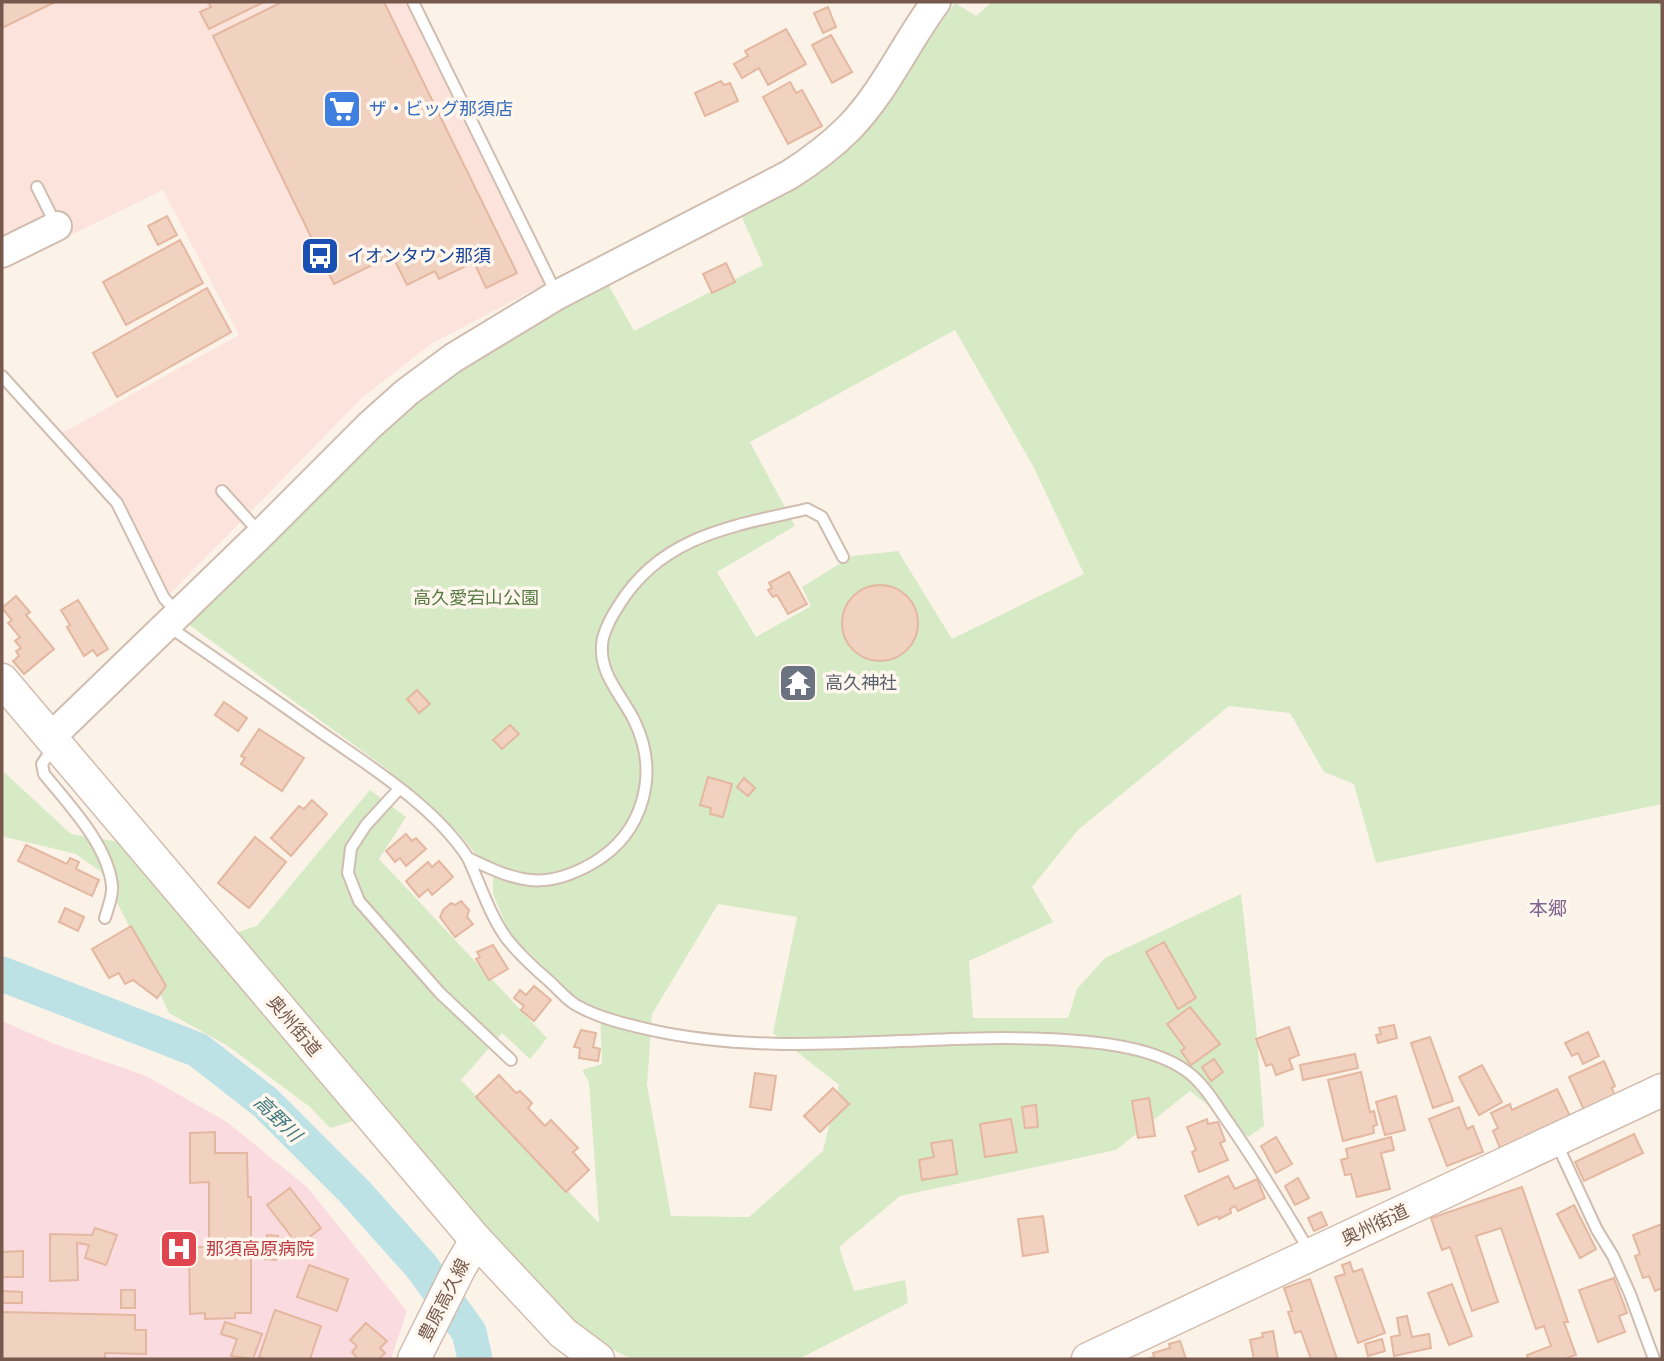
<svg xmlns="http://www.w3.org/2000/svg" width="1664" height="1361" viewBox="0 0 1664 1361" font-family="'DM Sans','Noto Sans JP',sans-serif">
<rect width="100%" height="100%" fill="#fcf3e8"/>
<!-- commercial -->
<path fill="#fce4dc" d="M2,2H408L547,283L431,344L362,398L170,594L120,496L62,433L239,335L163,190L2,269Z"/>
<!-- medical -->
<path fill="#fadbe0" d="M2,1021L52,1043L146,1076L227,1122L307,1187L407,1311L391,1359H2Z"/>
<!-- green -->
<path fill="#d6eac6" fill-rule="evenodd" d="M992,2H1662V804L1376,863L1354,784L1324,772L1290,713L1229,706L1078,830L1032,887L1053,922L969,961L973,1018H1068L1077,989L1105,958L1241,894L1256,1026L1264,1126L1248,1137L1190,1091L1116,1150L900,1196L839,1247L854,1291L905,1280L908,1303L799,1359H632C576,1335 525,1274 486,1228C452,1189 418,1151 384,1112L330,1128L310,1107L228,1046L169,1013L125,918L101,872L76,854L5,837L2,833V775L5,773L71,834L126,843L212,941L257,926L370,790L406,817L379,859L547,1038L530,1059L502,1033L461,1080L599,1223L589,1082L582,1070L602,1064L600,1010L574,996L510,934L493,894V863L477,856L458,832L387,769L184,621L368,436L470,358L608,284L634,331L763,265L741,215L792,191L853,143L893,91L955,3L976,16ZM955,330L1033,466L1084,574L952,639L898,551L852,556L802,587L811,606L756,637L717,572L795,526L750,442ZM718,904L797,917L773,1033L839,1085L823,1151L749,1217L671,1216L647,1085L652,1014Z"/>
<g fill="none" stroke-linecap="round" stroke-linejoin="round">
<!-- river -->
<path stroke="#bce2e6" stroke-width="35" d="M2,974L198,1050L266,1103L355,1192L421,1266L469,1332L475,1359"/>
</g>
<!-- building -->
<g fill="#f1d1c0" stroke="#e4b7a0" stroke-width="2">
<path d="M2,2H55L2,28Z"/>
<path d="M208,2H264L209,29L200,12L211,7Z"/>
<path d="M282,2H384L517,273L486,288L474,262L439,279L435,271L407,285L392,255L334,284L213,36Z"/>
<path d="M828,7L836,27L823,33L814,13Z"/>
<path d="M786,29L806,64L768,85L759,68L742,78L734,64L748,56L745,51Z"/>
<path d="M831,35L852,72L832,83L812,45Z"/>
<path d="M721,81L724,85L730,83L738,101L705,116L695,93Z"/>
<path d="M790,82L796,93L802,90L822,126L788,144L763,97Z"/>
<path d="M167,216L177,235L158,245L148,226Z"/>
<path d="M180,240L203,283L126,325L103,282Z"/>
<path d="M726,263L735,282L712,293L703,274Z"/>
<path d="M207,288L231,332L117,397L93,353Z"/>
<path d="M789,572L807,604L788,614L777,595L773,597L768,590L772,588L769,583Z"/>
<circle cx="880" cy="623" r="38"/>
<path d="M16,596L30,612L26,615L54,649L24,674L13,661L19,656L16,651L21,648L15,641L20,637L8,623L12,620L2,608Z"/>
<path d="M78,600L108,649L97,656L93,650L84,656L67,627L70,625L61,610Z"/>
<path d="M800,674L806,685L795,691L789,681Z"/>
<path d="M417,690L430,704L419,713L407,699Z"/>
<path d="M224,702L247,718L238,731L215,715Z"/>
<path d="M510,725L519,734L502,749L493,740Z"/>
<path d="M259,729L304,758L282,791L241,764L245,758L241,756Z"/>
<path d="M708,777L732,784L723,817L710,814L711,808L700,805Z"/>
<path d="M744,778L755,788L748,796L737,787Z"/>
<path d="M312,800L327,814L291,856L271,838L299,806L304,809Z"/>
<path d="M406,834L412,841L416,838L426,849L406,866L400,858L395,862L386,851Z"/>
<path d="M255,837L286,862L249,908L218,883Z"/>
<path d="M26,845L67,864L70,858L79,862L76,869L99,880L92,896L18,861Z"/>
<path d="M439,861L453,877L432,895L428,889L419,897L406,881L428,862L432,867Z"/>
<path d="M461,901L469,910L467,917L473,924L455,937L440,917L443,910L451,903L455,905Z"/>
<path d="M65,908L84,917L78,931L59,922Z"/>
<path d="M131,926L166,986L157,998L133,980L125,984L119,973L109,978L92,949Z"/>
<path d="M1164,942L1196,998L1178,1009L1146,952Z"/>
<path d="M493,945L508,969L489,980L476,959L480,957L477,952Z"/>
<path d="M534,986L551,1000L534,1021L521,1010L524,1006L514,998L520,990L526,995Z"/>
<path d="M1190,1007L1220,1044L1191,1065L1181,1051L1185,1048L1167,1024Z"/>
<path d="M1394,1025L1397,1038L1378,1043L1376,1035L1381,1034L1379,1028Z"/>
<path d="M1289,1027L1299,1055L1289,1059L1293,1069L1276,1075L1272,1064L1266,1066L1256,1039Z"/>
<path d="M581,1030L596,1033L593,1047L600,1049L598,1061L579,1058L580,1048L574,1047Z"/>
<path d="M1588,1032L1599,1056L1583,1064L1578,1053L1572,1056L1565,1043Z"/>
<path d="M1430,1037L1453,1101L1433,1108L1411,1043Z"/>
<path d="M1355,1054L1358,1068L1303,1080L1300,1065Z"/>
<path d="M1214,1059L1223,1072L1211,1081L1202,1067Z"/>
<path d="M1604,1061L1615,1086L1612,1088L1615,1097L1584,1110L1569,1077Z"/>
<path d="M1482,1065L1502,1102L1479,1115L1459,1077Z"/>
<path d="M1361,1072L1370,1112L1374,1111L1377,1125L1373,1126L1374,1133L1343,1141L1328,1080Z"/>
<path d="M755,1073L776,1076L771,1110L750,1107Z"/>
<path d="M499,1075L516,1093L520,1091L532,1103L528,1108L545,1126L551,1120L578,1148L573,1152L589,1170L566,1192L476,1097Z"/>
<path d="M833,1088L849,1104L820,1132L804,1116Z"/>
<path d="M1557,1089L1570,1116L1500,1148L1493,1131L1498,1128L1491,1113L1510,1104L1512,1110Z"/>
<path d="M1396,1096L1405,1130L1385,1135L1376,1102Z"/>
<path d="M1149,1098L1155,1136L1138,1138L1132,1101Z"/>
<path d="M1036,1105L1038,1127L1025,1128L1022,1107Z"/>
<path d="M1459,1107L1467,1129L1473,1126L1483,1152L1447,1166L1429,1119Z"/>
<path d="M1011,1119L1017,1152L985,1157L980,1124Z"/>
<path d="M1207,1119L1208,1124L1218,1122L1225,1141L1220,1143L1228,1160L1199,1172L1192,1152L1196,1150L1187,1127Z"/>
<path d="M215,1132V1153H247L248,1197H251V1313H235V1318L205,1319V1313L190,1314L189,1247H209V1182L190,1183V1133Z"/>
<path d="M1634,1134L1643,1153L1584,1181L1575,1162Z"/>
<path d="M1276,1137L1292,1164L1276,1173L1261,1146Z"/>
<path d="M1391,1137L1394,1150L1381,1153L1390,1189L1357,1197L1351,1174L1345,1175L1341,1160L1348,1158L1346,1149Z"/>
<path d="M952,1140L957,1174L922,1180L919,1160L934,1157L931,1143Z"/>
<path d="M1228,1176L1235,1189L1257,1179L1265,1198L1238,1211L1235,1206L1230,1209L1231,1213L1219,1219L1218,1216L1198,1225L1185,1196Z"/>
<path d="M1298,1178L1309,1198L1295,1205L1285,1186Z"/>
<path d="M1522,1187L1568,1322H1564L1576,1355L1564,1359H1528L1527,1355L1551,1346L1544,1326L1536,1329L1501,1228L1476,1236L1498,1302L1472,1311L1450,1247L1442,1250L1431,1218Z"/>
<path d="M290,1188L321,1228L290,1252L283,1243L291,1236L267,1205Z"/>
<path d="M1574,1205L1596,1249L1580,1258L1557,1214Z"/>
<path d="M1321,1212L1327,1225L1314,1231L1308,1218Z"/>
<path d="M1043,1216L1048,1252L1023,1256L1018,1219Z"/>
<path d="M1662,1224V1288L1655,1291L1649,1276L1643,1278L1635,1256L1640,1254L1633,1235Z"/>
<path d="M95,1228L117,1235L106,1265L85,1258L89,1245L77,1243L78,1280L50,1281V1234L92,1235Z"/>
<path d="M267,1235L278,1236L276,1260L265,1259Z"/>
<path d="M23,1251V1277H2V1252Z"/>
<path d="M1350,1262L1353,1272L1362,1269L1385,1333L1358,1343L1335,1277L1345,1274L1342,1265Z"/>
<path d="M309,1265L348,1279L337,1311L297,1297Z"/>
<path d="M1614,1278L1627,1313L1619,1316L1625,1332L1598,1342L1579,1290Z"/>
<path d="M1310,1279L1337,1359H1311L1301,1331L1295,1333L1288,1312L1292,1311L1284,1288Z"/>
<path d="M1452,1284L1472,1336L1449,1345L1428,1293Z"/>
<rect x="121" y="1290" width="14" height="18"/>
<path d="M2,1291L22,1292V1303H2Z"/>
<path d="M275,1310L321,1326L310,1359H265L259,1357Z"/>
<path d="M2,1312L135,1315V1330H146V1354L105,1353V1359H2Z"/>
<path d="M1407,1316L1412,1337L1429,1334L1431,1348L1394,1356L1391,1337L1400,1335L1397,1318Z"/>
<path d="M225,1322L262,1334L253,1359L231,1356L237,1339L221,1334Z"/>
<path d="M366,1323L387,1341L380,1348L385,1353L379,1359H358L352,1352L357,1346L350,1340Z"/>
<path d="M1273,1331L1278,1359H1254L1250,1340L1263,1337L1262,1333Z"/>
<path d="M1382,1339L1385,1351L1368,1356L1365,1344Z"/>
<path d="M1180,1341L1186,1359H1147L1154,1357L1153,1353L1170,1348L1169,1344Z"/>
</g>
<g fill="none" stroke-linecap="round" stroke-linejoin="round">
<defs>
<g id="service">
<path d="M413,2L557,295"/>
<path d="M37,187L56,225"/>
<path d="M2,376L117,503L164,598L178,613"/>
<path d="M222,491L259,532"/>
<path d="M168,626C219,661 271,697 322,733C371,767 435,807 468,858C480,884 490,916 507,939C519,954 533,967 548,980C557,988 566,999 576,1005C599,1018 625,1024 651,1030C781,1059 915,1033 1047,1039C1089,1041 1149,1045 1185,1070C1203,1082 1216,1105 1228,1122C1258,1165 1284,1208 1310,1252"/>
<path d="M54,746L42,764L44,774C69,805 108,845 112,886C113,896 108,907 105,918"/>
<path d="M399,789L366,825L351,848L348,873L359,901L440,993L511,1060"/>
<path d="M468,858C516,881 543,892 593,863C644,833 660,773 634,720C621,694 596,671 603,638C606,627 613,614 619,605C662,535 734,526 807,509L822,517L843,557"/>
<path d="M1556,1142L1597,1230L1613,1256L1630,1294L1654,1359"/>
</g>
<g id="tertiary">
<path d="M2,253L57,226"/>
<path d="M51,737L261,534L369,426L407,392L453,358L557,295L789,175C811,161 831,146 849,128C885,91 906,42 936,2"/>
</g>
<g id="secondary">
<path d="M2,680L476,1240L563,1333L598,1359"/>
<path d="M414,1359L459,1269L476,1240"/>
<path d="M1088,1359L1662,1090"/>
</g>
</defs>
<!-- service casing -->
<use href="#service" stroke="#d0bdb0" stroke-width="14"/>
<!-- tertiary casing -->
<use href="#tertiary" stroke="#d0bdb0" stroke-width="32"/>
<!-- secondary casing -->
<use href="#secondary" stroke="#d3bcae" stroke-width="35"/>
<!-- service -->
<use href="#service" stroke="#fff" stroke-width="10"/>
<!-- tertiary -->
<use href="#tertiary" stroke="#fff" stroke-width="28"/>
<!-- secondary -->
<use href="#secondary" stroke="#fff" stroke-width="32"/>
</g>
<!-- icons -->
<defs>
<symbol id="supermarket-square" viewBox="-11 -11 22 22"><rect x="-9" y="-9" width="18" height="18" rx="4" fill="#3f7fe0" stroke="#fff7ee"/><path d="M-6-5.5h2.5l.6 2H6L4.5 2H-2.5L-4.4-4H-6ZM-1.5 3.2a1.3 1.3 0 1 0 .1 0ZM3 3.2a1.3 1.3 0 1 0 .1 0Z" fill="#fff"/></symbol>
<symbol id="bus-square" viewBox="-11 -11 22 22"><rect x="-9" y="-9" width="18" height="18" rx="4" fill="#1a4fb4" stroke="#fff7ee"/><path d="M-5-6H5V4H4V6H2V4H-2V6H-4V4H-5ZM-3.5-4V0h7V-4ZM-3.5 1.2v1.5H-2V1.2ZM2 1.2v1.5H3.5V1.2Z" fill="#fff"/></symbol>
<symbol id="temple-square" viewBox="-11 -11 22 22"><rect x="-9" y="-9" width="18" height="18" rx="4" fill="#6b7280" stroke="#fff7ee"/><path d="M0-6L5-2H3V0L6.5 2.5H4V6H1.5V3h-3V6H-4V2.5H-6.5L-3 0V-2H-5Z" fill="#fff"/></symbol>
<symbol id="hospital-square" viewBox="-11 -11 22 22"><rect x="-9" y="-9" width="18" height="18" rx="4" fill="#e0444e" stroke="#fff7ee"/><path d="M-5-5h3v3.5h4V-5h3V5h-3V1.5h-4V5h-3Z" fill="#fff"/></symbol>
</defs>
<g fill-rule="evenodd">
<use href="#supermarket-square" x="320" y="87" width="44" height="44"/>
<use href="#bus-square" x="298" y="234" width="44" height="44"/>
<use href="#temple-square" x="776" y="661" width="44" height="44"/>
<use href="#hospital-square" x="157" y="1227" width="44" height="44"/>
</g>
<g text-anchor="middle" stroke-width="7" stroke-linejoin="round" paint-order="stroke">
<!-- shop labels -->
<g font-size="18" fill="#366cbe" stroke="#fff7ee" text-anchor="start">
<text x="369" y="115">ザ・ビッグ那須店</text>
</g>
<!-- transit labels -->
<g font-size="18" fill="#164399" stroke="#fff7ee" text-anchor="start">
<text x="347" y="262">イオンタウン那須</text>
</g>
<!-- park labels -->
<g font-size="18" fill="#577b44" stroke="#fff7ee">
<text x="476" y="604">高久愛宕山公園</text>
</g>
<!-- worship labels -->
<g font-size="18" fill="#5b616d" stroke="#fff7ee" text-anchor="start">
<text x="825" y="689">高久神社</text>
</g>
<!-- street labels -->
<g font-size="18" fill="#76594c" stroke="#fff7ee">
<text transform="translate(294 1026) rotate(50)" y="6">奥州街道</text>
<text transform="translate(1375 1225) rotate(-25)" y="6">奥州街道</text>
<text transform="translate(444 1300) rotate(-63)" y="6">豊原高久線</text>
</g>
<!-- health labels -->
<g font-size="18" fill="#be3a42" stroke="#fff7ee" text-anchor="start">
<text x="206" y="1255">那須高原病院</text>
</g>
<!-- neighbourhood labels -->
<g font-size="19" fill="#806492" stroke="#fff7ee">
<text x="1548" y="915">本郷</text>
</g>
<!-- water labels -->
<g font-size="19" font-style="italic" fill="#437b82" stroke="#fff7ee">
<text transform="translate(278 1118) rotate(44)" y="7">高野川</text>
</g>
</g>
<!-- border -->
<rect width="1664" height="1361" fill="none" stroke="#76594c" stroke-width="7"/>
</svg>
